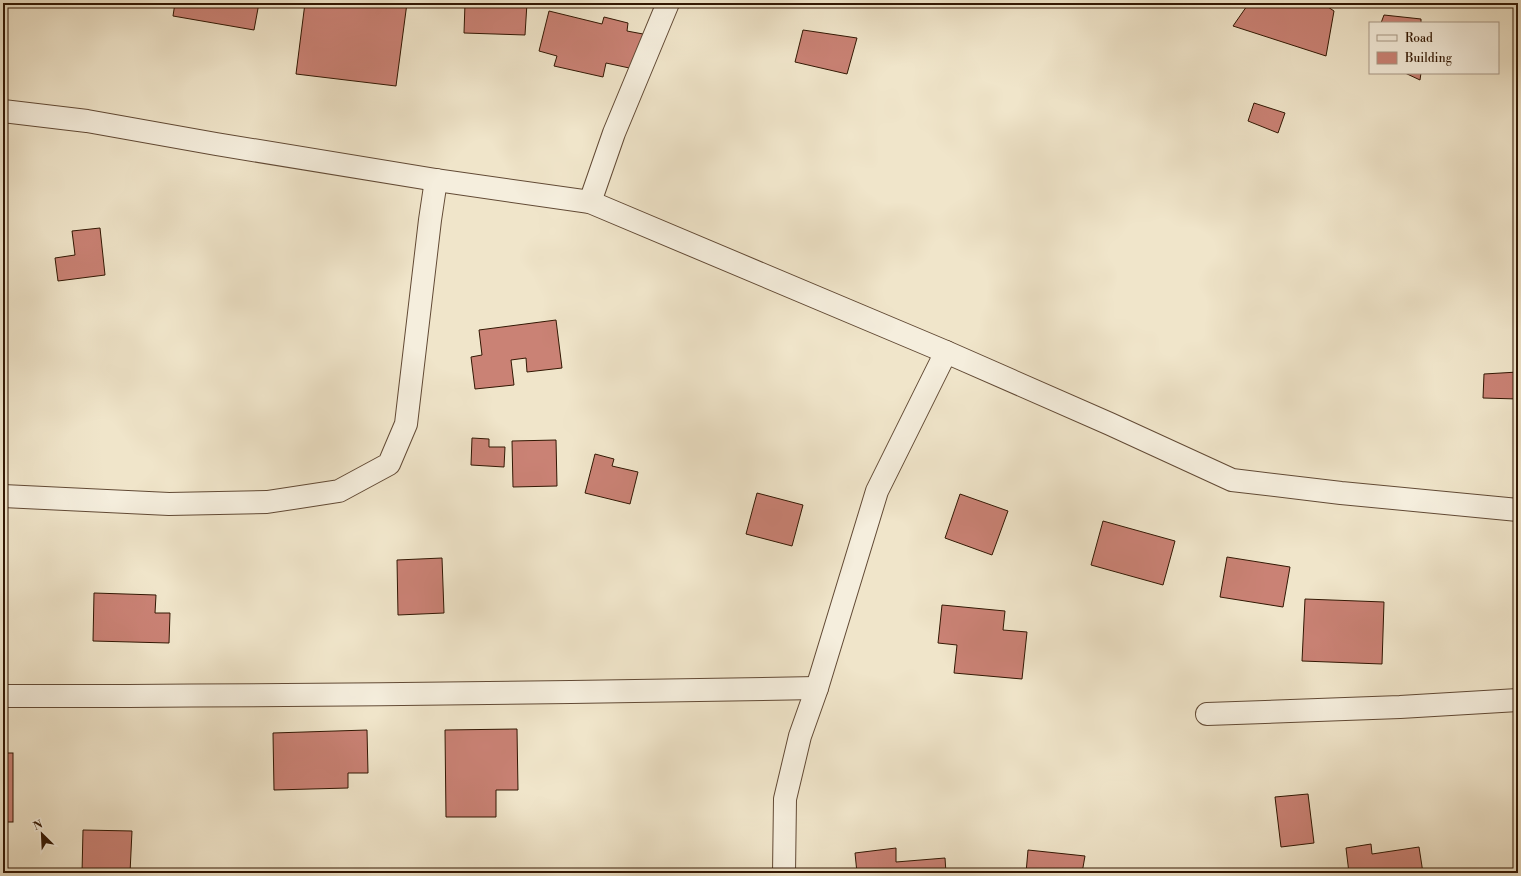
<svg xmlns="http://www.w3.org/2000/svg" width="1521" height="876" viewBox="0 0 1521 876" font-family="'Libre Bodoni',serif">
<rect width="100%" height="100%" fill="#f0e5ca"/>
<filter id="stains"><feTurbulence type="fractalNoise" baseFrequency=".005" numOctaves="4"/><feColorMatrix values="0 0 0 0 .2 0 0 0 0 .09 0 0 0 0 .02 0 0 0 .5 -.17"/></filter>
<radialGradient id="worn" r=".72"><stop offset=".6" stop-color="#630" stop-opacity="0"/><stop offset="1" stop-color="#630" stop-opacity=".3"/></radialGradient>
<!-- building -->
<g fill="#ca8275" stroke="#321703">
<path d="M175,3H259L254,30L173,16Z"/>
<path d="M305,3H407L396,86L296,74Z"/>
<path d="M465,3H527L525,35L464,33Z"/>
<path d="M1249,3H1322L1334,11L1326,56L1233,26Z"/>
<path d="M549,11L602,24L604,17L628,23L627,31L643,34L634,69L606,63L603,77L554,66L557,56L539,51Z"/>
<path d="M1384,15L1421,19V23H1381Z"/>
<path d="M803,30L857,38L847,74L795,62Z"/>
<path d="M1405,73H1421L1420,80Z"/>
<path d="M1254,103L1285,113L1278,133L1248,121Z"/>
<path d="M100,228L105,275L58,281L55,258L75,255L72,231Z"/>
<path d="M556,320L562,368L527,372L526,358L511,360L514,385L475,389L471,357L482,355L479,330Z"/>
<path d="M1518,372V399L1483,398L1484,374Z"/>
<path d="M472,438L489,439V447H505L504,467L471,465Z"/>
<path d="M556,440L557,486L513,487L512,441Z"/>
<path d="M595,454L614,459L612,466L638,472L630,504L585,493Z"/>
<path d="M757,493L803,505L792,546L746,534Z"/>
<path d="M960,494L1008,511L992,555L945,538Z"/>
<path d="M1103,521L1175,541L1163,585L1091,565Z"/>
<path d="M1227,557L1290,567L1283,607L1220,597Z"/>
<path d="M442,558L444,613L398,615L397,560Z"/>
<path d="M94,593L156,595L155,613H170L169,643L93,641Z"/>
<rect x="1515" y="595" width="3" height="51"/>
<path d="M1305,599L1384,602L1382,664L1302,661Z"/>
<path d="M942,605L1005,611L1003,630L1027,632L1022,679L954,673L957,645L938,643Z"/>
<path d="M517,729L518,790H496V817H446L445,730Z"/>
<path d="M367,730L368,773H348V788L274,790L273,733Z"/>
<rect x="3" y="753" width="10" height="69"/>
<path d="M1308,794L1314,843L1281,847L1275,797Z"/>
<path d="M83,830L132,831L130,873H82Z"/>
<path d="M1371,844L1372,854L1419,847L1423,873H1349L1346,848Z"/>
<path d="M896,848V862L945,858L946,873H857L855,853Z"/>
<path d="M1028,850L1085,856L1082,873H1026Z"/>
</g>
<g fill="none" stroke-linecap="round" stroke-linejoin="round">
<defs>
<g id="street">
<path d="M3,111L87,121L216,144L436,180L590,202L946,352L1110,424L1232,480L1341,493L1518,510"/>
<path d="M590,202L614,133L668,3"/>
<path d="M3,496L169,504L267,502L339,491L389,464L406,424L430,220L436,180"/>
<path d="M3,696C274,696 545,693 817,688"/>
<path d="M1207,714L1400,707L1518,700"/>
<path d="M784,873L785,799L800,736L817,688L877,491L946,352"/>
</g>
</defs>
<!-- street casing -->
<use href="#street" stroke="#624a35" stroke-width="24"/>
<!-- street -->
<use href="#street" stroke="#f5eedd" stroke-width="22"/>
</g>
<!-- margin -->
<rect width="1521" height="876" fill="none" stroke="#f0e5ca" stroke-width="16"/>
<rect x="4" y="4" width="1513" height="868" fill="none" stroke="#321703" stroke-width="2"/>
<rect x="8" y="8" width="1505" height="860" fill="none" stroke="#321703"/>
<!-- legend -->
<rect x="1369" y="22" width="130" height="52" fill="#f5eedd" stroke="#a79886"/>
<rect x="1377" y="35" width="20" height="6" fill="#f5eedd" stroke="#a79886"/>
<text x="1405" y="42" font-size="12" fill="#321703">Road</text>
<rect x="1377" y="52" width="20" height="12" fill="#ca8275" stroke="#a79886"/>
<text x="1405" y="62" font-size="12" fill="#321703">Building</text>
<!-- north arrow -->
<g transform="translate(42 834) rotate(336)" stroke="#f5eedd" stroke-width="3" paint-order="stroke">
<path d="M0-3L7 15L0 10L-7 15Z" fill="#321703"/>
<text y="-6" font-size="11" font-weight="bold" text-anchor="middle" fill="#321703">N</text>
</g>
<rect width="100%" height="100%" filter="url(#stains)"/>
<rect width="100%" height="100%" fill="url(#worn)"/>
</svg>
